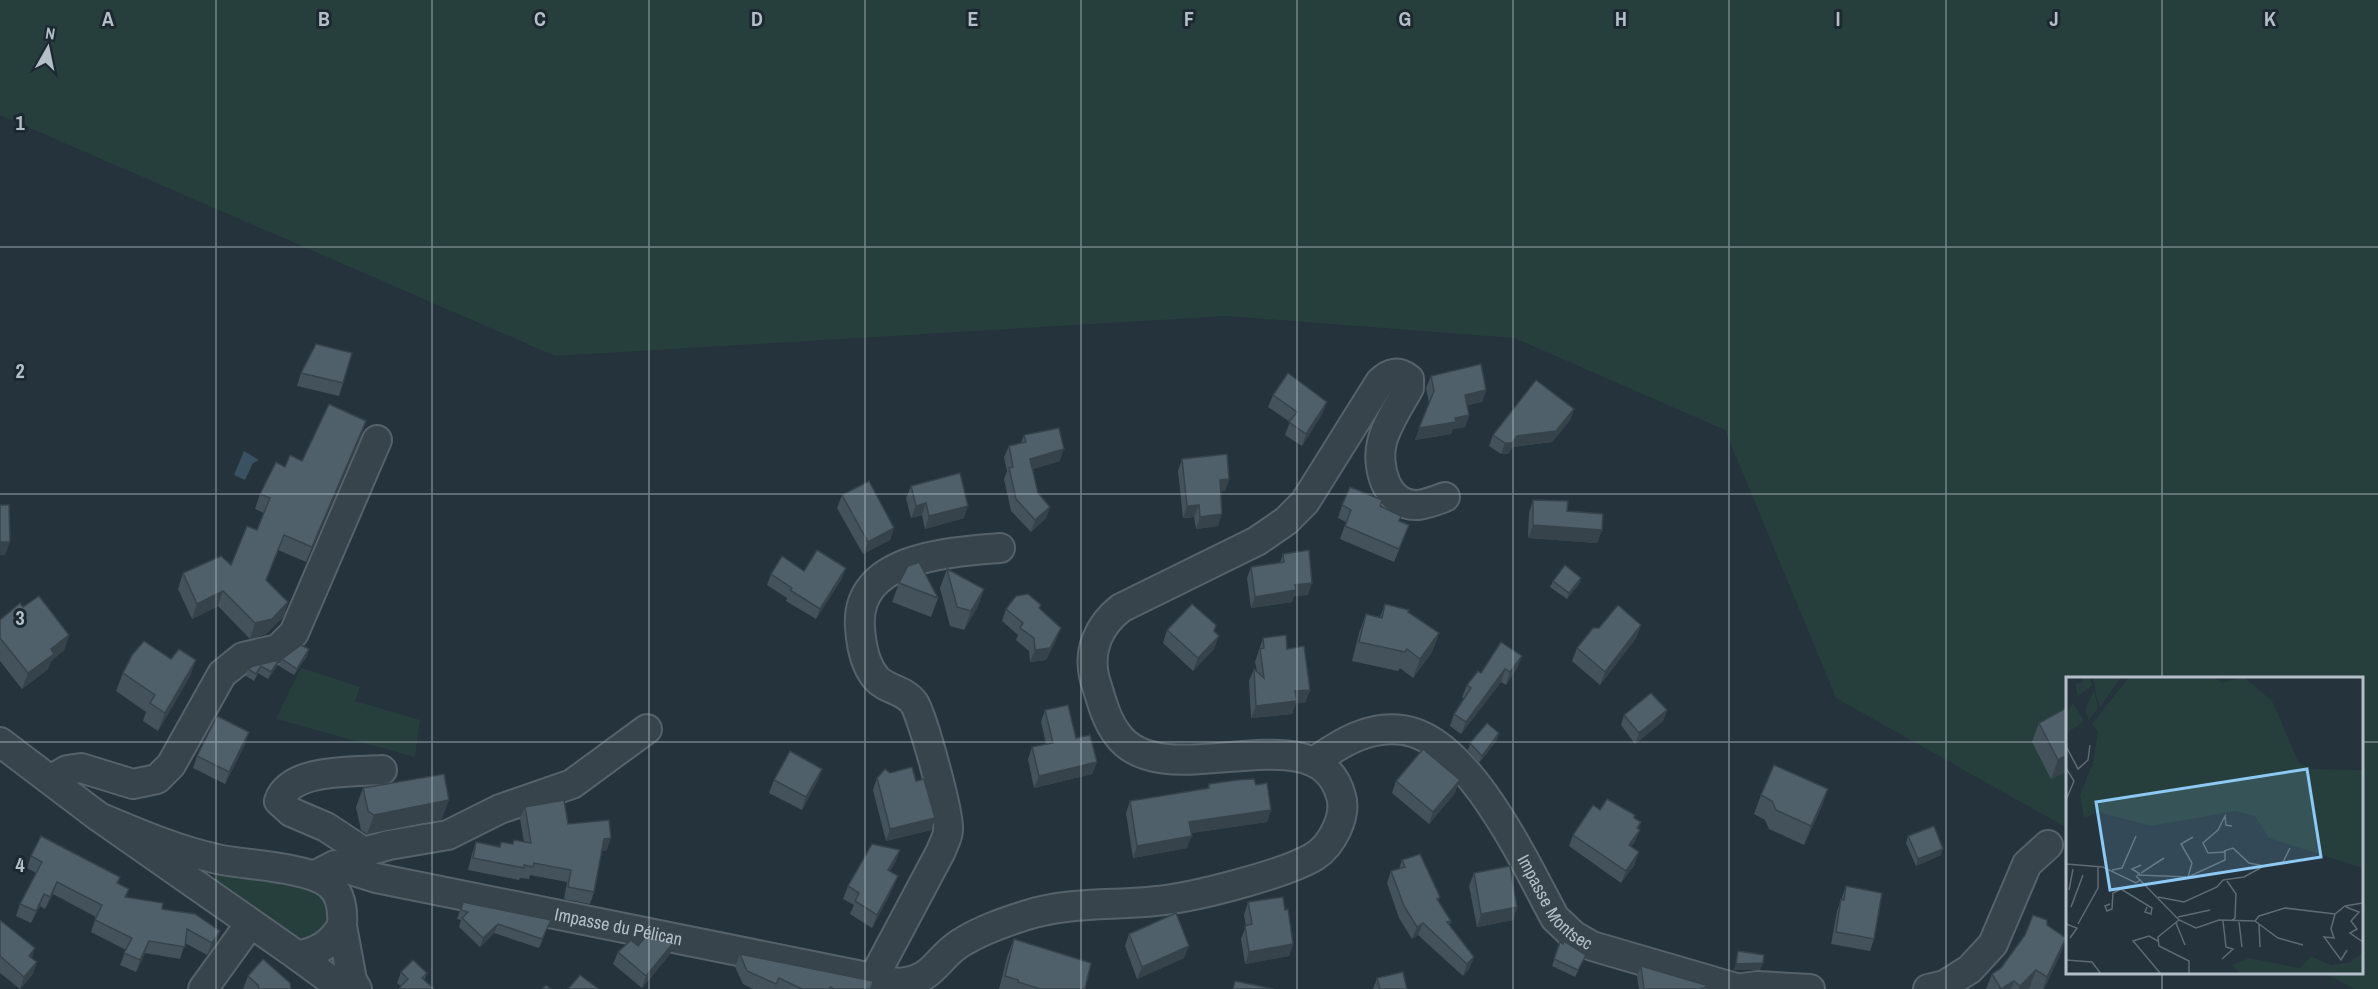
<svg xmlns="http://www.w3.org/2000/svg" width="2378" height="989" viewBox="0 0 2378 989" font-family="'Archivo Narrow',sans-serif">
<rect width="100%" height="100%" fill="#24333c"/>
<!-- green -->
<g fill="#273f3c">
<path d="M0,0H2378V989H2355L2324,973L2362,972V678H2068L2067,828L1836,698L1725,430L1514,338L1226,316L555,356L0,115Z"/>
<path d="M301,668L360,687L355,701L420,720L415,757L276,719Z"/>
<path d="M219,871L316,889L328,901L329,918L323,934L306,939L295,937L215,881Z"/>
</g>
<!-- water -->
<path fill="#395262" d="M244,451L259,460L253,463L245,480L234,475Z"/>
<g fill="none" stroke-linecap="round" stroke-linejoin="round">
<defs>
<g id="minor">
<path d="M0,742L99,817L298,956C319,951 330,945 342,926C343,911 342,894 329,884C309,867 244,865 217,859C176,850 137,833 99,817"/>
<path id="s1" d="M1315,761C1341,743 1369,725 1403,730C1469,739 1526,865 1555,918L1573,935L1592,946L1736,988"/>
<path d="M52,779L67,770L81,768L133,784L157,779L171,765L222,674L243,657L278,649L294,633L377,440"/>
<path d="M364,852L389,845L448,835L500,809L572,784L647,729"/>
<path d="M352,867L364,852L326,827L291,812L279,801C290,768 354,772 382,770"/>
<path id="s2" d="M314,876L335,865L376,878L897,983C936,981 936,956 964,941C984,929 1005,922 1027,915C1074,900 1124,907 1172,899C1205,894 1288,873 1315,856C1332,845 1347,816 1341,796C1317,707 1163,800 1117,734C1105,718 1101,698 1095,680C1087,651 1099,625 1121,608L1257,541L1286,521L1305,502L1380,382C1389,373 1398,370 1409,379V388C1400,404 1387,423 1382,442C1376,466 1386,507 1418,505C1427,504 1437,500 1445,497"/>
<path d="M342,926L352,980L357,989"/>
<path d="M298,956L343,989"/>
<path d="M874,977L941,851C943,845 948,837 948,830C950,815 922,715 914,703C904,689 886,690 876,678C865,665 861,644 860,627C855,557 949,552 1000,548"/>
<path d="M203,989L250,924"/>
<path d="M1735,989L1758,986L1810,989"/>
<path d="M1928,989L1945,985L1970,969L1993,944L2027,864L2048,845"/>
</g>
</defs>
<!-- minor casing -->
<use href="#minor" stroke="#56626a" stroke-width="32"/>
<!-- minor -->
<use href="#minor" stroke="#38444c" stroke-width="28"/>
</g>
<!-- wall -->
<g fill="#44535b">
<path d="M301,373L343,383L339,396L297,386Z"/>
<path d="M1431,376L1486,390L1482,402L1467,405L1469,415L1465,427L1453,429L1451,434L1415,440L1429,403L1426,388Z"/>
<path d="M1273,395L1327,402L1322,414L1302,446L1285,435L1290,422L1268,407Z"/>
<path d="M1574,409L1570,420L1552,442L1513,447L1508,454H1501L1489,446L1493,435Z"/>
<path d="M366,421L361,436L306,562L278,550L266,581L288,602L283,617L266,634L250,639L218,606L192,619L178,589L183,573L231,565L257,530L264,513L255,509L260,494L285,467L302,461Z"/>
<path d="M1024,435L1060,461L1033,469L1038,493L1050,507L1046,518L1031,532L1011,511L1004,479L1007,471L1004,457L1009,446L1021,443Z"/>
<path d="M1182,459L1229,479L1225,491H1221L1218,526L1196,529L1194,517L1183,518L1178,471Z"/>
<path d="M911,486L964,518L925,529L922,515L911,518L906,498Z"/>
<path d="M842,495L894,528L890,540L863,554L837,508Z"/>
<path d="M1533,500L1567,511L1602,530L1597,543L1528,538L1529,513Z"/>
<path d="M1342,505L1380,507L1401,516L1399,521L1404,538L1394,562L1340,539L1346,522L1338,518Z"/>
<path d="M1283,554L1308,595L1294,596L1292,602L1251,608L1247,578L1251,567L1280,563Z"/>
<path d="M947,569L984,589L977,608L964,630L950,626L940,588Z"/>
<path d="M804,571L842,578L816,619L786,601L787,598L767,585L771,574Z"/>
<path d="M1581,578L1579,584L1567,599L1550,587L1553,581Z"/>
<path d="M899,583L938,598L931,617L892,602Z"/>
<path d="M1385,604L1408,612L1439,633L1432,652L1413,678L1400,668L1398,671L1352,661L1359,633L1366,614L1380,617Z"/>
<path d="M23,607L69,635L64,650L51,661L48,669L22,689L0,661V620Z"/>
<path d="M1006,609H1039L1056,640L1046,660L1030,662L1029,651L1016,640L1018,635L1002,621Z"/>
<path d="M1641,625L1636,638L1600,685L1572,661L1577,648L1599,628Z"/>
<path d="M1167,630L1214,631V649L1193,671L1163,643Z"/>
<path d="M1263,638L1287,649L1310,690L1305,703H1296L1292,714L1251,718L1249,681L1254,669L1257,671L1255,662Z"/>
<path d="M309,649L307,656L294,675L279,666L282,659Z"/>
<path d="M1522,656L1517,668L1506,685L1501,682L1461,734L1450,726L1454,714L1464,699L1462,697L1467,685L1481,673Z"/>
<path d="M171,659L196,660L189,678L158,731L143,721L146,712L116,691L123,673Z"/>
<path d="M279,660L277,666L268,679L258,673L254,681L246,676L248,669Z"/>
<path d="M1045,710L1076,738L1097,762L1092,774L1034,788L1028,759L1032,747L1046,744L1041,722Z"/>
<path d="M1667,710L1663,721L1635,744L1621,725L1624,715Z"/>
<path d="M2039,723L2067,771L2051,779L2032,742Z"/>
<path d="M1497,740L1479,763L1468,750L1470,743Z"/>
<path d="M245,744L225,784L193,768L197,756Z"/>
<path d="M822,769L817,782L802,810L769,793L774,780Z"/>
<path d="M890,773L935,818L931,830L886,841L873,790L877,778Z"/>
<path d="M1396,781L1455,793L1429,824L1392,793Z"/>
<path d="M1209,784L1271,810L1267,822L1191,833L1187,848L1133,858L1126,813L1130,801L1207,789Z"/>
<path d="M363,788L442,819L367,834L361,830L356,807Z"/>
<path d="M1828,789L1821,808L1804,845L1769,829L1765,820L1754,814L1761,795Z"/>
<path d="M525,807L568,824L607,850L602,851L594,892L590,904L564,899L567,882L530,875L529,879L520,878L519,880L468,870L472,854L476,842L499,846L501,842L512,844L524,842L520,819Z"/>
<path d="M1600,810L1634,818L1641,822L1638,829L1640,830L1635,841L1631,847L1635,864L1621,883L1569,846L1573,835Z"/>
<path d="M1908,836L1941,855L1916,866L1906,843Z"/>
<path d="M900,850L895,863L890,871L893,888L872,928L850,914L854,905L843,899L848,886Z"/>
<path d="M31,856L120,877L118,883L129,889L126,898L162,909L216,943L207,955L185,943L180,959L145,953L136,972L120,965L126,950L91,932L96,917L53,894L45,909L40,906L31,923L16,916L20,904L36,873L27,868Z"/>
<path d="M1402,860L1440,897L1438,901L1451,921L1449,926L1474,957L1469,969L1463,976L1418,935L1412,939L1399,918L1387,883L1391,871L1399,869Z"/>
<path d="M1474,873L1517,907L1513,920L1477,927L1469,886Z"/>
<path d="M1846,886L1874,939L1870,951L1831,944L1837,911Z"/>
<path d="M463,902L551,920L539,948L494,933L480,947L459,927L461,920L457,919Z"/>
<path d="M1248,902L1285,910L1293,944L1289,956L1245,964L1241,939L1246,926L1244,915Z"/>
<path d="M0,920L33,974L20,989L0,973Z"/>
<path d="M2047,925L2066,938L2059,957L2044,989H1986L1992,974L2001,968Z"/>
<path d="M1129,934L1184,958L1137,979L1125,946Z"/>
<path d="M1014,939L1085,989H999L1007,957Z"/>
<path d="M674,942L670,954L642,988L613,964L618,952L638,946Z"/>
<path d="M1560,942L1583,961L1575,977L1552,966Z"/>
<path d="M740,954L871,989H753L743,984L735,967Z"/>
<path d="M1641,966L1708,989H1639L1637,976Z"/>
<path d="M401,972L427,973L424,980L434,989H399L401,986L397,983Z"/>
<path d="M248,976L291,989H243Z"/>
<path d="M1377,978L1407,989H1373Z"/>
</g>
<!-- shaded-wall -->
<g fill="#37434a">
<path d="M1486,390L1482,402L1461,407L1465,395Z"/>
<path d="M1327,402L1322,414L1302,446L1306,434Z"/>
<path d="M1574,409L1570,420L1552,442L1513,447L1508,454H1501L1505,443L1517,436Z"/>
<path d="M1469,415L1465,427L1453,429L1451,434L1415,440L1419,428Z"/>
<path d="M366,421L361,436L306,562L312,547Z"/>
<path d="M1064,449L1060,461L1026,471L1030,459Z"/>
<path d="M1229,479L1225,491L1215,492L1220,480Z"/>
<path d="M926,503L922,515L911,518L916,506Z"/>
<path d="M1199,505L1194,517L1183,518L1187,506Z"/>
<path d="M968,506L964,518L925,529L929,516Z"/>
<path d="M1050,507L1046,518L1031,532L1035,520Z"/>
<path d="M1222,514L1218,526L1196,529L1200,517Z"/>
<path d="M1533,525L1602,530L1597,543L1528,538Z"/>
<path d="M894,528L890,540L863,554L868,542Z"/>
<path d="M0,542H10L5,555H0Z"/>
<path d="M846,568L842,578L816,619L820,609Z"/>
<path d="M1581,578L1579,584L1567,599L1569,593Z"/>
<path d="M1312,583L1308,595L1294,596L1292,602L1251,608L1255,597L1295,585Z"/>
<path d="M984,589L977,608L964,630L971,611Z"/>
<path d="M223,591L218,606L192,619L197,604Z"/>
<path d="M288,602L283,617L266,634L250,639L255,623Z"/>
<path d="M1641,625L1636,638L1600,685L1605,672Z"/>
<path d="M1061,628L1056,640L1046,660L1030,662L1035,650Z"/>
<path d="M1439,633L1432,652L1413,678L1420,659Z"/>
<path d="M69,635L64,650L51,661L48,669L22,689L28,673L51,649Z"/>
<path d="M1219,636L1214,649L1193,671L1198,658Z"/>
<path d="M309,649L307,656L294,675L297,669Z"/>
<path d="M1522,656L1517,668L1506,685L1510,672Z"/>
<path d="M196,660L189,678L158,731L165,713Z"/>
<path d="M279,660L277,666L268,679L271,672Z"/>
<path d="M1505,669L1501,682L1461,734L1466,722Z"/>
<path d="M1310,690L1305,703H1296L1292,714L1251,718L1256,706L1295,691Z"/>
<path d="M1667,710L1663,721L1635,744L1639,733Z"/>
<path d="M249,732L245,744L225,784L229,772Z"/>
<path d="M1499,733L1497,740L1479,763L1482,756Z"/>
<path d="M2067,755V771L2051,779L2058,760Z"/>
<path d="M1097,762L1092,774L1034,788L1039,776Z"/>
<path d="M822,769L817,782L802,810L806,797Z"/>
<path d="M1460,780L1455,793L1429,824L1433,812Z"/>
<path d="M1828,789L1821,808L1804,845L1811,826Z"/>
<path d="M449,800L442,819L367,834L374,815Z"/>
<path d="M1271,810L1267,822L1185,834L1189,822Z"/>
<path d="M935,818L931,830L886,841L890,829Z"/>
<path d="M1641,822L1637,833L1640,830L1635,841L1625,857L1629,845Z"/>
<path d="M1192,836L1187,848L1133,858L1137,846Z"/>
<path d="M611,838L607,850L599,851L604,839Z"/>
<path d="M1943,849L1941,855L1916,866L1918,859Z"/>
<path d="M900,850L895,863L883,883L888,870Z"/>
<path d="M1639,852L1635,864L1621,883L1626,871Z"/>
<path d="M898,876L893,888L872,928L877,915Z"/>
<path d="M57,882L53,894L45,909L50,897Z"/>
<path d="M44,894L40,906L31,923L36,911Z"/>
<path d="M1517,907L1513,920L1477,927L1481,914Z"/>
<path d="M1423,923L1418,935L1412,939L1417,927Z"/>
<path d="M498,924L494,933L480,947L483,938Z"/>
<path d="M220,931L216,943L207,955L212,943Z"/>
<path d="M2066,938L2059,957L2044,989H2043L2047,977Z"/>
<path d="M149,941L145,953L136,972L140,960Z"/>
<path d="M674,942L670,954L642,988L646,976Z"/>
<path d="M1293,944L1289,956L1245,964L1249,952Z"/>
<path d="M1189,946L1184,958L1137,979L1142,967Z"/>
<path d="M35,948L31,961L29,956Z"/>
<path d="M1474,957L1469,969L1463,976L1467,964Z"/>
<path d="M37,962L33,974L20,989L24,977Z"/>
<path d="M1763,963L1760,970H1733L1736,964Z"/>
<path d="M2036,970L2029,989H2019L2020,986Z"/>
<path d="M2014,981L2011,989H2002Z"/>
</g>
<!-- building -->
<g fill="#4f606a" stroke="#37434a" stroke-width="1.5">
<path d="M316,344L352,353L343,383L301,373Z"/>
<path d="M1481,364L1486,390L1465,395L1469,415L1455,418L1456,422L1419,428L1434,391L1431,376Z"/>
<path d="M1288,373L1327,402L1306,434L1289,422L1297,412L1273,395Z"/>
<path d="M1536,380L1574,409L1556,431L1517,436L1512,443H1505L1493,435Z"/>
<path d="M329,404L366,421L312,547L284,535L266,580L288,602L272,619L255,623L223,591L197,604L183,573L221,556L231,565L247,526L257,530L270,498L260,494L276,462L285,467L290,455L302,461Z"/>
<path d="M1059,428L1064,449L1030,459L1038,493L1050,507L1035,520L1016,499L1009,468L1013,467L1009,446L1026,442L1024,435Z"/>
<path d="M1227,454L1229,479L1220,480L1222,514L1200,517L1199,505L1187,506L1182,459Z"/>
<path d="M960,473L968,506L929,516L926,503L916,506L911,486Z"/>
<path d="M869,481L894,528L868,542L842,495Z"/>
<path d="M1350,487L1382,500L1380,506L1401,516L1399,521L1409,525L1399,549L1345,526L1351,510L1342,505Z"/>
<path d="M1533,500L1568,501L1567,511L1603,514L1602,530L1533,525Z"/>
<path d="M0,505H9L10,542H0Z"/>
<path d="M817,550L846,568L820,609L790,590L792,588L771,574L782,556L804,571Z"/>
<path d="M1309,550L1312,583L1295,585L1296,590L1255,597L1251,567L1284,562L1283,554Z"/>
<path d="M919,562L938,598L899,583L908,566Z"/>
<path d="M1565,565L1581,578L1569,593L1553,581Z"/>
<path d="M947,569L984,589L971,611L957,607Z"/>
<path d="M1028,594L1041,605L1039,608L1061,628L1050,648L1035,650L1034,638L1020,628L1023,623L1006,609L1016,596Z"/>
<path d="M39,596L69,635L51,649L54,654L28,673L0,638V620L20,603L23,607Z"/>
<path d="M1192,604L1216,625L1214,631L1219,636L1198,658L1167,630Z"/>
<path d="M1385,604L1409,610L1408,612L1439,633L1420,659L1407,649L1405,652L1359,642L1366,614L1382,618Z"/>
<path d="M1618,605L1641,625L1605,672L1577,648L1593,628H1599Z"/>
<path d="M1286,635L1287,649L1304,646L1310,690L1295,691L1297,701L1256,706L1254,669L1264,678L1260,649L1264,648L1263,638Z"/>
<path d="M144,641L171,659L179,649L196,660L165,713L150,703L155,695L123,673L132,655Z"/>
<path d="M1501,642L1522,656L1510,672L1505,669L1466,722L1454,714L1471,688L1467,685L1478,671L1481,673Z"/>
<path d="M301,645L309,649L297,669L282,659Z"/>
<path d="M279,660L271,672L261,666L256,674L248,669L253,666Z"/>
<path d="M1651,693L1667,710L1639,733L1624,715Z"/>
<path d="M1068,705L1076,738L1090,735L1097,762L1039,776L1032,747L1053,743L1045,710Z"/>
<path d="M2067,705V755L2058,760L2039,723L2063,710Z"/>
<path d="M217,716L249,732L229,772L197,756Z"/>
<path d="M1487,723L1499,733L1482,756L1470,743Z"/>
<path d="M1423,749L1460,780L1433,812L1396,781Z"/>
<path d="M790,751L822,769L806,797L774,780Z"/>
<path d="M1774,765L1828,789L1811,826L1776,810L1772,801L1761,795Z"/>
<path d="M912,767L916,781L924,779L935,818L890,829L877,778L885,769L890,773Z"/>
<path d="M444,774L449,800L374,815L368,811L363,788Z"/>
<path d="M1254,779L1256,785L1267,783L1271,810L1189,822L1192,836L1137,846L1130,801L1209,788V784L1237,780Z"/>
<path d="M1607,799L1635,815L1634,818L1641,822L1637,828L1640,830L1629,845L1639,852L1626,871L1573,835L1593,805L1600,810Z"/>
<path d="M564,800L568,824L609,820L611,838L604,839L594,892L568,887L571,870L534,863L533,867L524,865V868L473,858L476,842L500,847L501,842L513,844L514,840L531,843L525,807Z"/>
<path d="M1934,826L1943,849L1918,859L1908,836Z"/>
<path d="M41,836L120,877L117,883L129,889L125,897L163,903L162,909L195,914L220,931L212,943L187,929L185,947L149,941L140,960L124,953L132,938L95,920L102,905L57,882L50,897L44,894L36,911L20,904L42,862L31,856Z"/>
<path d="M872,844L900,850L888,870L898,876L877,915L855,901L859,893L848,886Z"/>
<path d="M1420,854L1440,897L1437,899L1451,921L1447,922L1474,957L1467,964L1423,923L1417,927L1404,906L1391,871L1405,867L1402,860Z"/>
<path d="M1510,866L1517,907L1481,914L1474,873Z"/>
<path d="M1846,886L1882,893L1874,939L1836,932L1841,899L1844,900Z"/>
<path d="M1283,897L1285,910L1288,909L1293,944L1249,952L1245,926L1252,924L1248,902Z"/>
<path d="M463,902L551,920L542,939L498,924L483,938L462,918L468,912L461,910Z"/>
<path d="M1176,913L1189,946L1142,967L1129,934Z"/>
<path d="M2033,915L2047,920V925L2066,938L2047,977L2036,970L2020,986L2014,981L2001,989L1992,974L2001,968L2025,935Z"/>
<path d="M0,920L35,948L29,956L37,962L24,977L0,956Z"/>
<path d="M646,936L674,942L646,976L618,952L631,940L638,946Z"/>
<path d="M1014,939L1091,963L1085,989H1040L1018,982V980L1005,976Z"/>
<path d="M1564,941L1586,955L1578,970L1554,959L1560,942L1563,944Z"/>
<path d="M1738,951L1764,955L1763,963L1736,964Z"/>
<path d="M740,954L873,981L871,989H834L830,987L829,989H802L779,978L776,984L747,971Z"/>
<path d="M263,959L290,983L291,989H259L258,985L248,976Z"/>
<path d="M413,960L427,973L422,978L434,989H401L400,987L408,979L401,972Z"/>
<path d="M1641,966L1709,986L1700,989H1644Z"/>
<path d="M1403,972L1407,989H1380L1377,978Z"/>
<path d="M580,975L599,989H568Z"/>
<path d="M1235,981L1274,989H1233Z"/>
<path d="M546,985L551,989H542Z"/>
</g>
<!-- grid -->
<path fill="none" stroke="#b4bfc8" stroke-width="1.5" stroke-opacity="0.55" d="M216,0V989M432,0V989M649,0V989M865,0V989M1081,0V989M1297,0V989M1513,0V989M1729,0V989M1946,0V989M2162,0V678M0,247H2378M0,494H2378M0,742H2068M2362,742H2378M2162,972V989"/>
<g text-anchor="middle" stroke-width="6" stroke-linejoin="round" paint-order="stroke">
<!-- street labels -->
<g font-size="18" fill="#b4bfc8" stroke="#1d2931">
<text dy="6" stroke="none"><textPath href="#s1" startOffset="332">Impasse Montsec</textPath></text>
<text dy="6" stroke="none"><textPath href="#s2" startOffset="314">Impasse du Pélican</textPath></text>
</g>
</g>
<!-- overview -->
<g transform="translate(2066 677)">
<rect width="297" height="297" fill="#24333c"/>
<path d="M16,0H24L26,9L12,19L9,7L17,5ZM27,0H55L34,30L31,22ZM63,0H148L156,6L178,0L206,24L233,86L243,92L297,93V191L203,161L189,139L169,134L85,149L32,135L18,141L14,118L27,86L32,54L26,47ZM28,13L32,31L23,43L19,33ZM7,26L18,44L0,57V37ZM297,275V297H174L166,288L183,281L234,291L245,279L265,288L285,285Z" fill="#273f3c"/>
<path fill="none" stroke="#5e6b74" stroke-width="1.5" d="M0,69L12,92L22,83L24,68M0,91L8,104L0,123M158,174L167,171L183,186L198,189M0,187L37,190L70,206L74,203L70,199M46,193L56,191L70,159M75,196L98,181M74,197L66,192L75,188M71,198L122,200M122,200L159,183V175L142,176L137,166L152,153L159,139L160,148L166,149M122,200L126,186L115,167L127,160M74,203L113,243L130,251L153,243L189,244L193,239L219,231L269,237L279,229L297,226M157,203L178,200L198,189L217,185L224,171M161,204L170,217L169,241L165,244M3,213L7,192M92,220L118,225L151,210L157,203M44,227L39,229L41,234L46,232L47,216L55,212L86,231L85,237L79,235L81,230M5,230L17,198M280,230L293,235L285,244L291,252L284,256L297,265M269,237L265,252L268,261L258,260L275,283L281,273M112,240L144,233M113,243L92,260L93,269L123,284V297M189,244L212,261L237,268M173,245L176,270M110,246L119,268M0,247L11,251L4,261M12,247L32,211V189M193,247L194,270M92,264L83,259L67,264L95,297M156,282L167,272L160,270L157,244M0,283L26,285L35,297"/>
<path fill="#8cc9f4" fill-opacity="0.15" stroke="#8cc9f4" stroke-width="3" d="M241,92L255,180L44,213L30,125Z"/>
<rect width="297" height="297" fill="none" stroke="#b4bfc8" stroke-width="3"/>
</g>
<g font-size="20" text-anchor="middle" font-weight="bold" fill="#b4bfc8" stroke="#1d2931" stroke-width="6" stroke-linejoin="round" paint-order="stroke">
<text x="108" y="26">A</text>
<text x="324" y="26">B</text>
<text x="540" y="26">C</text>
<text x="757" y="26">D</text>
<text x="973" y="26">E</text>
<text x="1189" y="26">F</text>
<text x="1405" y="26">G</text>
<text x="1621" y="26">H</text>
<text x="1838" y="26">I</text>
<text x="2054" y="26">J</text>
<text x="2270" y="26">K</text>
<text x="20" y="130">1</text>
<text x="20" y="378">2</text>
<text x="20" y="625">3</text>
<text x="20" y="872">4</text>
</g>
<!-- north arrow -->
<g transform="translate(48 48) rotate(9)" stroke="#1d2931" stroke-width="4.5" paint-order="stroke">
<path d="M0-4.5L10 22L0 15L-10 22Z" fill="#b4bfc8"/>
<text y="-9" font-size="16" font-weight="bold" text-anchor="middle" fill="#b4bfc8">N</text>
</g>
</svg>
